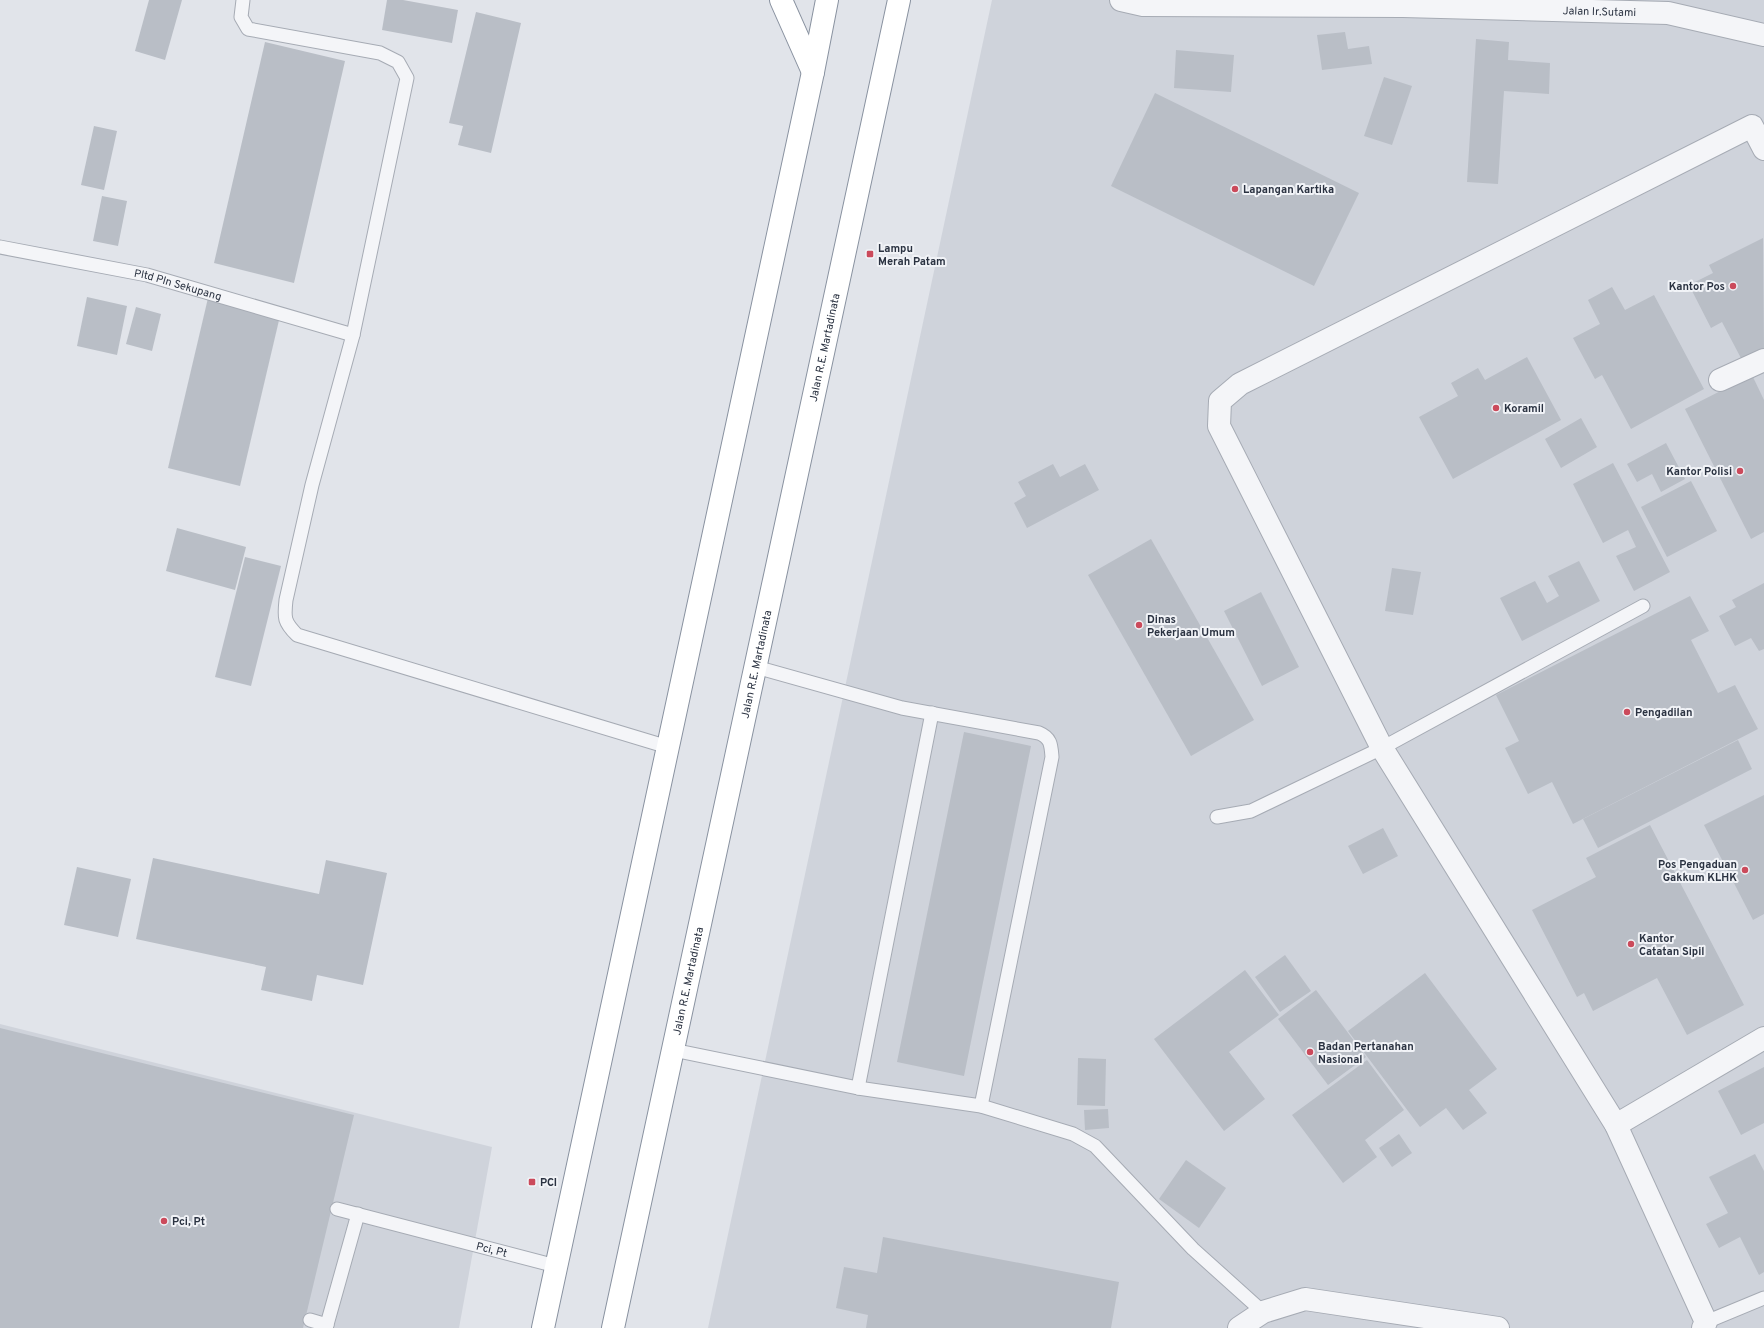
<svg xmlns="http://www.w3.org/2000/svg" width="1764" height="1328" viewBox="0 0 1764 1328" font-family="Overpass,sans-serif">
<rect width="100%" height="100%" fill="#e1e4ea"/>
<!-- built -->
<g fill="#cfd3db">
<path d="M992,0H1764V1328H708Z"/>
<path d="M0,1024L492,1147L459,1328H0Z"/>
</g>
<!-- building -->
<g fill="#b9bec6">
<path d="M149,0H182L165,60L135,51Z"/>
<path d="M387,0H403L458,10L452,43L382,30Z"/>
<path d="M476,12L521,23L491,153L458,145L463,126L449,123Z"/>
<path d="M1345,32L1348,49L1369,46L1372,64L1322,70L1317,35Z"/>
<path d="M1476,39L1509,42L1508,60L1550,63L1549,94L1504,91L1498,184L1467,182Z"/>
<path d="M265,42L345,61L294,283L214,263Z"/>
<path d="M1176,50L1234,55L1231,92L1174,88Z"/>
<path d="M1384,77L1412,86L1392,145L1364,136Z"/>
<path d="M1155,93L1359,193L1314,286L1111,186Z"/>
<path d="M94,126L117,131L104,190L81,185Z"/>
<path d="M102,196L127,201L118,246L93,241Z"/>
<path d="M1763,238L1764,351L1743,362L1722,322L1711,328L1689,285L1713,273L1709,265Z"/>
<path d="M1612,287L1625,310L1654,295L1704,389L1631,429L1602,375L1595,379L1573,338L1600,324L1588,300Z"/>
<path d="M87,297L127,306L117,355L77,346Z"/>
<path d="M208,298L280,316L240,486L168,468Z"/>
<path d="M136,307L161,314L152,351L126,344Z"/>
<path d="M1527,357L1561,420L1453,479L1419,417L1458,396L1451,383L1478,368L1485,380Z"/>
<path d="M1752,375L1764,400V532L1751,539L1685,409Z"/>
<path d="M1581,418L1597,447L1561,468L1545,439Z"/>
<path d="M1666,443L1685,479L1661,492L1652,474L1637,482L1627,464Z"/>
<path d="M1613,463L1670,572L1634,591L1616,556L1636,547L1628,530L1603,543L1573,484Z"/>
<path d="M1053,464L1060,477L1085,464L1099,490L1027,528L1014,503L1026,496L1018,482Z"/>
<path d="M1691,481L1717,531L1667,557L1641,507Z"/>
<path d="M177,528L246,547L235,590L166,571Z"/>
<path d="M1151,539L1254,720L1191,756L1088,575Z"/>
<path d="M245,557L281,566L251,686L215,677Z"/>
<path d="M1579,561L1600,601L1522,641L1500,598L1535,581L1547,603L1559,596L1548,576Z"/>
<path d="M1392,568L1421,572L1413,615L1385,611Z"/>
<path d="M1764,583V649L1759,651L1751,638L1735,646L1719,616L1736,607L1732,600Z"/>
<path d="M1261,592L1299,667L1262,686L1224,611Z"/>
<path d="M1690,596L1709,631L1691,640L1718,693L1735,685L1758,729L1573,824L1552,782L1528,794L1505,748L1519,741L1496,695Z"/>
<path d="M964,732L1031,746L964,1076L897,1062Z"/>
<path d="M1738,740L1752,769L1598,848L1583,819Z"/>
<path d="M1764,795V914L1753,920L1704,825Z"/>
<path d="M1650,825L1744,1005L1687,1035L1657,978L1593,1011L1584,993L1577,997L1532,910L1596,877L1586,858Z"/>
<path d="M1383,828L1398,856L1363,874L1348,846Z"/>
<path d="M153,858L319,894L326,860L387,873L363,985L317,975L312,1001L261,990L266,967L136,939Z"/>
<path d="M77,867L131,879L118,937L64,925Z"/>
<path d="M1285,955L1311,991L1280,1012L1255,977Z"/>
<path d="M1245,970L1279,1015L1229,1052L1265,1099L1224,1131L1154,1039Z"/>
<path d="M1425,973L1497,1069L1469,1090L1487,1113L1463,1130L1446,1108L1420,1127L1348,1031Z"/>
<path d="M1316,990L1366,1057L1328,1085L1278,1019Z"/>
<path d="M0,1028L354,1115L303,1328H0Z"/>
<path d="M1078,1058L1106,1059L1105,1106L1077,1105Z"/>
<path d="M1367,1060L1404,1110L1365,1140L1377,1157L1343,1183L1292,1115Z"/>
<path d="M1764,1067V1123L1741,1135L1718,1091Z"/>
<path d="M1108,1109L1109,1128L1085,1130L1084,1110Z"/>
<path d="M1399,1134L1412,1153L1392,1167L1379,1148Z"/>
<path d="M1755,1154L1764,1171V1272L1759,1275L1740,1237L1719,1248L1706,1224L1728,1213L1709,1177Z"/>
<path d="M1186,1160L1226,1188L1199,1228L1159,1199Z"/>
<path d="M883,1237L1119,1282L1111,1328H866L868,1315L836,1308L844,1267L877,1273Z"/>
</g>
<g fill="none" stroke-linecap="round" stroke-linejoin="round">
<defs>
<g id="service">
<path d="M243,0L241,17L248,29L380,53L398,62L407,78L353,335L312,485L286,600C284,618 284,622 297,635L668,747"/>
<path id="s1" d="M0,247L147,275L353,335"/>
<path d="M756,667L902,708L1039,733C1051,738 1051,745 1052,757L981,1106"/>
<path d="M1217,817L1251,811L1382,748L1643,606"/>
<path d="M673,1050L858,1088L981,1106L1073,1134L1095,1146L1193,1249L1263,1312"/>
<path d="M858,1088L932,713"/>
<path id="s2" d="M337,1209L556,1266"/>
<path d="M310,1320L327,1325"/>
<path d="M1706,1322L1764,1298"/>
<path d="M326,1328L358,1214"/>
</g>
<g id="minor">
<path d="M1720,380L1764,360"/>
<path d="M1616,1125L1764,1038"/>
<path d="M1239,1328L1263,1312L1305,1299L1498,1328"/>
<path d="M1703,1328L1706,1322L1616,1125L1382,748L1219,426L1220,401L1240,384L1752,126L1764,149"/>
</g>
<g id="tertiary">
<path id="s3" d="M1121,0L1143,5L1403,6L1668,13L1764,35"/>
</g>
<g id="trunk">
<path d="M781,0L813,72"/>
<path d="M543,1328L813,72L827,0"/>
<path id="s4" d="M613,1328L899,0"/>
</g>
</defs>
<!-- service casing -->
<use href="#service" stroke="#a6abb4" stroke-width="15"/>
<!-- minor casing -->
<use href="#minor" stroke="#a6abb4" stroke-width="24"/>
<!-- tertiary casing -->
<use href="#tertiary" stroke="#a6abb4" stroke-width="24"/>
<!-- trunk casing -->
<use href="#trunk" stroke="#8992a0" stroke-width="24"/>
<!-- service -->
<use href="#service" stroke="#f4f5f8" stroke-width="13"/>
<!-- minor -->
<use href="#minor" stroke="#f4f5f8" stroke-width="22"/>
<!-- tertiary -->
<use href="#tertiary" stroke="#f4f5f8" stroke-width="22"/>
<!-- trunk -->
<use href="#trunk" stroke="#fff" stroke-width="22"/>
</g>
<!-- markers -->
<g fill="#cb4a5b" stroke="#f1f3f7" stroke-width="1.5">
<circle cx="1235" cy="189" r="4"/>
<rect x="866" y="250" width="8" height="8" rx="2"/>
<circle cx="1733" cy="286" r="4"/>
<circle cx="1496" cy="408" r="4"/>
<circle cx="1740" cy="471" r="4"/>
<circle cx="1139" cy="625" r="4"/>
<circle cx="1627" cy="712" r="4"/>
<circle cx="1745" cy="870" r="4"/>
<circle cx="1631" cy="944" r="4"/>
<circle cx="1310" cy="1052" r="4"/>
<rect x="528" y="1178" width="8" height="8" rx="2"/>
<circle cx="164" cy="1221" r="4"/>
</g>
<g text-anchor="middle" stroke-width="4" stroke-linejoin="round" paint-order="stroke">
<!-- street labels -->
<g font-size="11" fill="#2a3241" stroke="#f1f3f7">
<text dy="4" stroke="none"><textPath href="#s3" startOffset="479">Jalan Ir.Sutami</textPath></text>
<text dy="4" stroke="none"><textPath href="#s1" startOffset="182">Pltd Pln Sekupang</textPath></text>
<text dy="4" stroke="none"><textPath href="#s4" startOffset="1003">Jalan R.E. Martadinata</textPath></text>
<text dy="4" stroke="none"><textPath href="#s4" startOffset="679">Jalan R.E. Martadinata</textPath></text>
<text dy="4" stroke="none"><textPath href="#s4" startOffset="355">Jalan R.E. Martadinata</textPath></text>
<text dy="4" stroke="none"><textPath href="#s2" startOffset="160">Pci, Pt</textPath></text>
</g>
<!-- poi labels -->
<g font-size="11" font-weight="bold" fill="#2a3241" stroke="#f1f3f7" text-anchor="start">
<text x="1243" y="193">Lapangan Kartika</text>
<text x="878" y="252">Lampu<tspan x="878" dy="13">Merah Patam</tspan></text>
<text x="1725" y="290" text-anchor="end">Kantor Pos</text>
<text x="1504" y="412">Koramil</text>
<text x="1732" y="475" text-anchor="end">Kantor Polisi</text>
<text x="1147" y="623">Dinas<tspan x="1147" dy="13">Pekerjaan Umum</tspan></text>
<text x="1635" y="716">Pengadilan</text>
<text x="1737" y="868" text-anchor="end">Pos Pengaduan<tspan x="1737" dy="13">Gakkum KLHK</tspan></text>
<text x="1639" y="942">Kantor<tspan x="1639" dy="13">Catatan Sipil</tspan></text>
<text x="1318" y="1050">Badan Pertanahan<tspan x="1318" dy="13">Nasional</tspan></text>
<text x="540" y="1186">PCI</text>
<text x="172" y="1225">Pci, Pt</text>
</g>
</g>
</svg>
